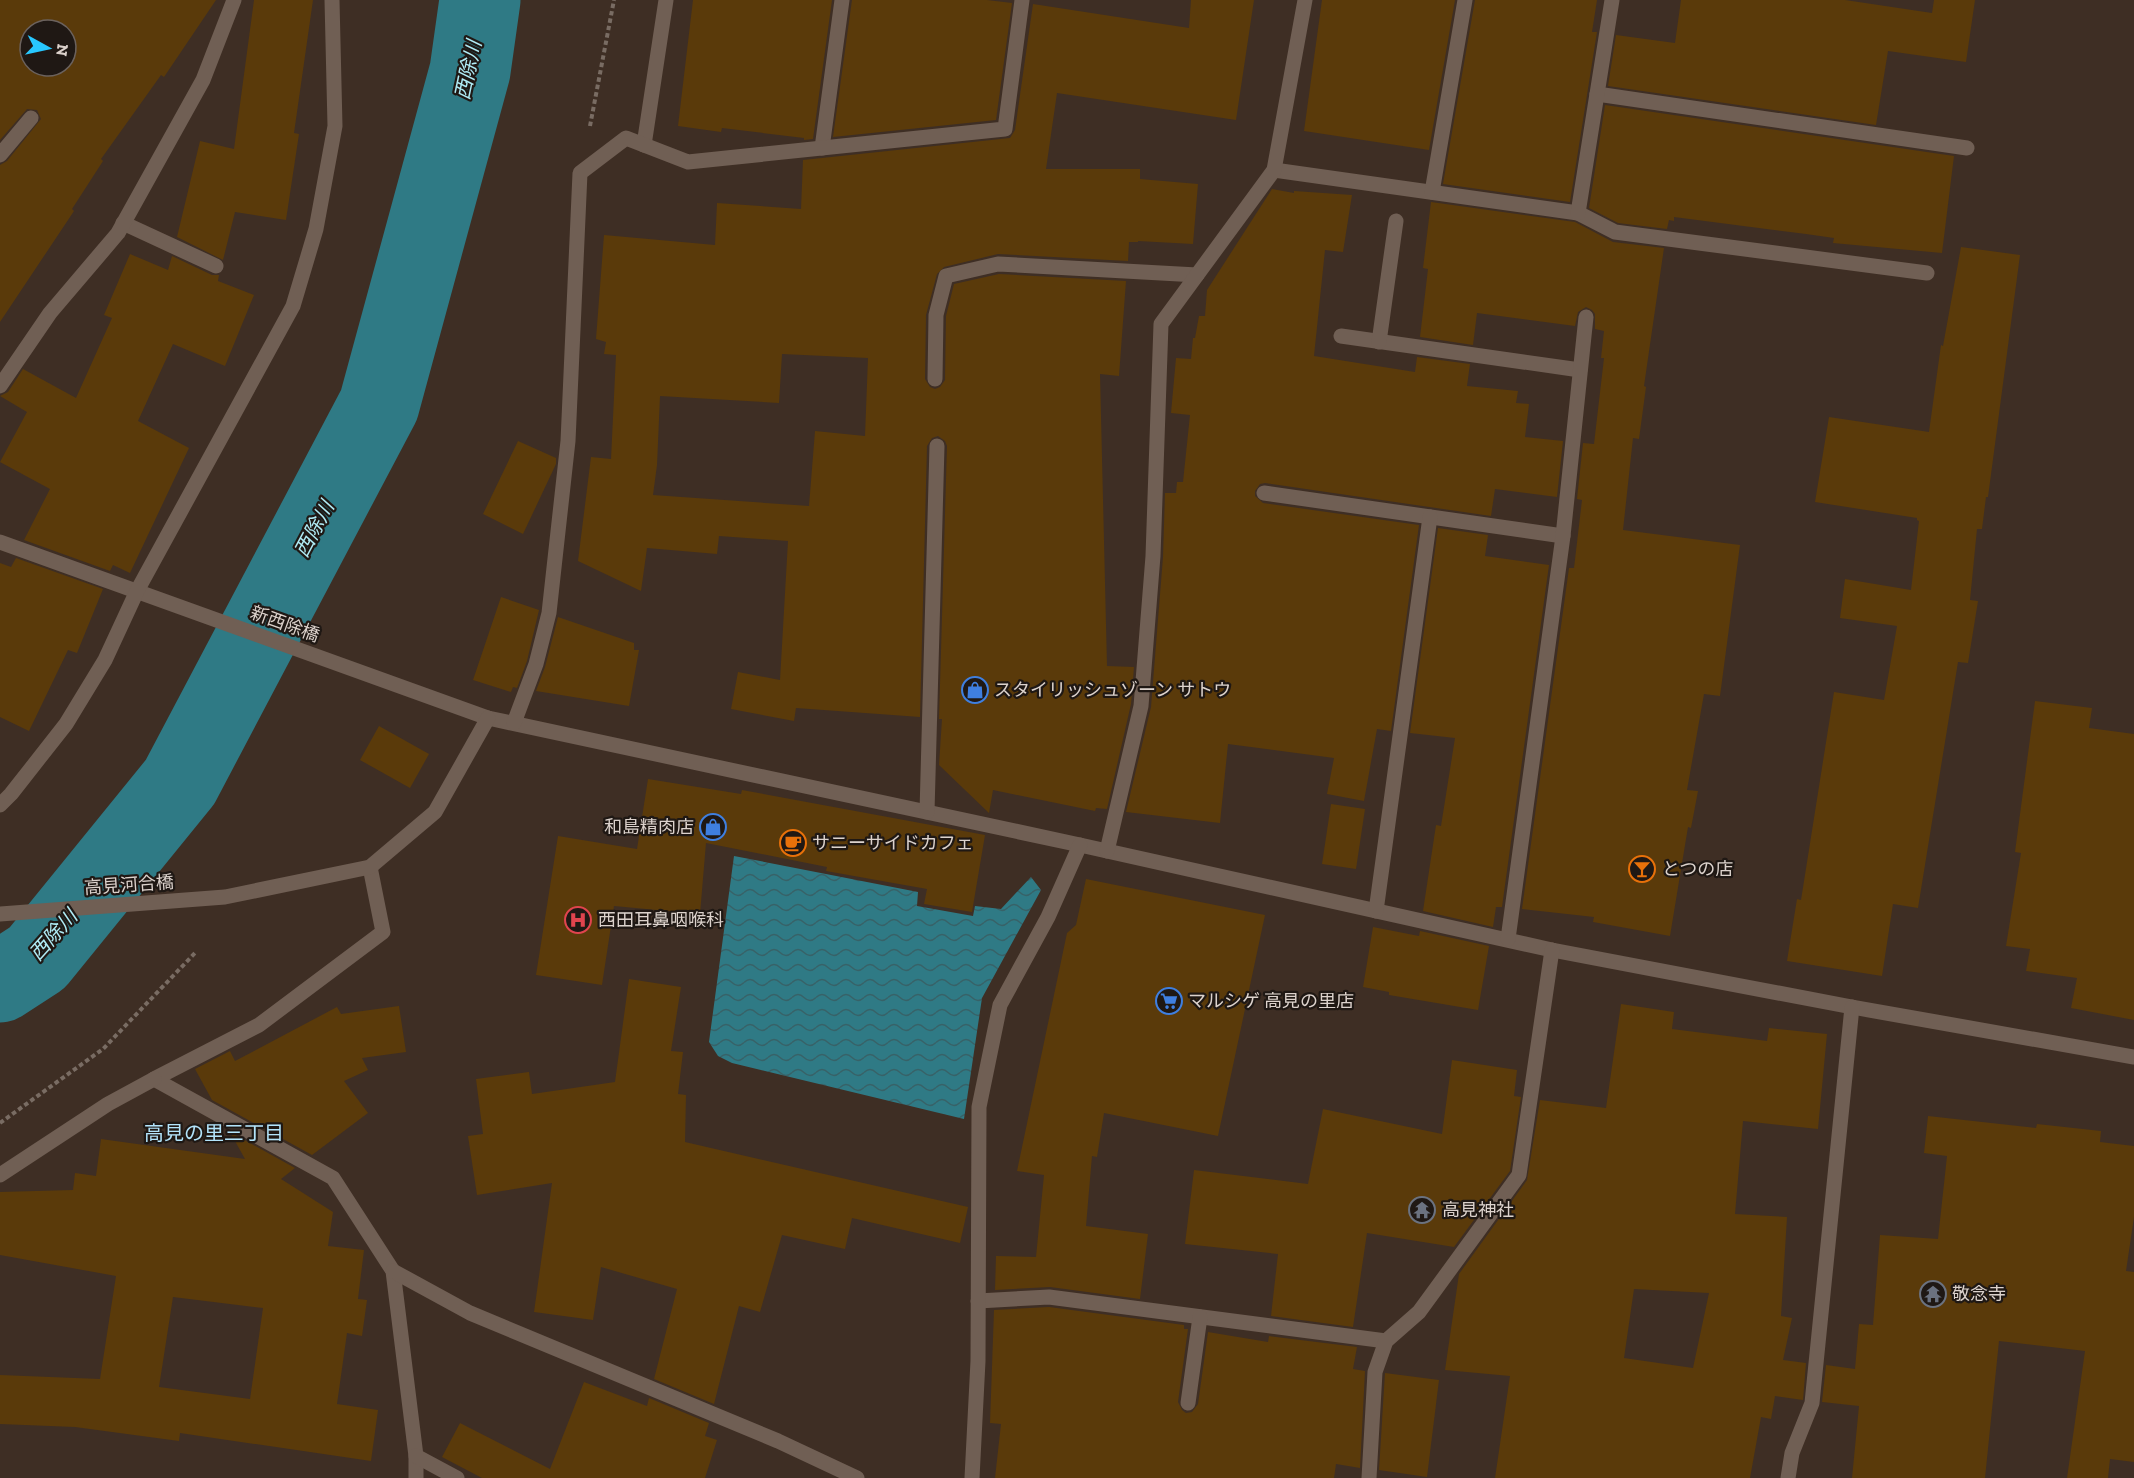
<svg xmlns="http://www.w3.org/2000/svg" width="2134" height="1478" viewBox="0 0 2134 1478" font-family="'Zilla Slab','Noto Sans JP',serif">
<defs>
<pattern id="water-waves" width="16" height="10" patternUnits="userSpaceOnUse" patternTransform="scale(1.5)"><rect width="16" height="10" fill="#2f7a85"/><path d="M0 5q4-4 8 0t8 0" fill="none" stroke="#376268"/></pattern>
</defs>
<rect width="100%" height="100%" fill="#3e2e24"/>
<!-- water -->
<path fill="url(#water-waves)" d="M734,856L918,892L917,906L973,916L975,906L1001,909L1031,877L1041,890L982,998L964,1119L732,1063L718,1056L709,1042Z"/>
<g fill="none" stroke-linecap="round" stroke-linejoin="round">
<!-- river -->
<path stroke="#2f7a85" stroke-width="81" d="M0,982L37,958L180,782L379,405L470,71L480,0"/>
</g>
<!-- building -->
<g fill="#5a3a0a" fill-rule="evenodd">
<path d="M0,0H216L164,77L161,75L101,159L103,161L72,209L74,211L0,322V165L7,161L41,119L37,110L27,109L0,140ZM30,30H66V66H30Z"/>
<path d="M254,0H313L294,133L299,134L286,220L235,212L223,260L177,237L200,141L234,149Z"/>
<path d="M693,0H832L813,139L804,140V138L722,128L721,132L678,126Z"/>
<path d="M852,0H987L1012,3L996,120L833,137Z"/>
<path d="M1191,0H1254L1236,120L1057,93L1046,169H1140V179L1198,184L1193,244L1138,241V242H1129L1128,261L998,254L944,267L937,274L926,315L925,379L930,387L935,389L940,387L945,380L946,316L954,284L999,274L1126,281L1119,376L1100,374L1107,666L1134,667L1131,704L1107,809L1096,808L1095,811L993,790L989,813L939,765L942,719H939L947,446L945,441L938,436L932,438L927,446L920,717L796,708L794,721L731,709L738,672L780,680L788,541L719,536L717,554L647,548L641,591L578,561L591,457L611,459L616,355L604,354L606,342L596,339L604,235L715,245L717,203L801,209L803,160L1010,138L1015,130L1033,4L1189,28ZM782,354L868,358L865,436L815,431L809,506L653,495L657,465L660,396L779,403Z"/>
<path d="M1322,0H1455L1429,150L1304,131Z"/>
<path d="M1475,0H1597L1592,32H1597L1570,202L1443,184Z"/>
<path d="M1681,0H1845L1932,13L1934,0H1975L1966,62L1888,51L1876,125L1608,86L1616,35L1675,43Z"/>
<path d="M1605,105L1954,156L1942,253L1833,243L1834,238L1806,234L1674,217V221L1669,220L1667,229L1618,223L1589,208Z"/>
<path d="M1272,189L1294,193V191L1352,195L1343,252L1325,250L1314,356L1415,372L1417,357L1470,364L1467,386L1518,391L1516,403L1529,404L1525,437L1563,441L1557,497L1495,489L1491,516L1265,483L1260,484L1255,491V496L1263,503L1419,525L1391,731L1377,729L1364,801L1327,794L1334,758L1228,744L1220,823L1126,812L1151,707L1163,557L1165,493H1176L1177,482H1183L1190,415L1171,413L1176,358L1191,359L1193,338H1195L1199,316H1205L1207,290Z"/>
<path d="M1431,202L1575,222L1613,242L1664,248L1644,386L1646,387L1639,439L1633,438L1623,530L1740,545L1720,696L1704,694L1687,790L1698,791L1691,828L1688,827L1670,936L1593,922L1594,917L1522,909L1569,568H1574L1582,500L1577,499L1583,443L1594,444L1604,358H1601L1604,331L1595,329V314L1592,310L1586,307L1578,312L1575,326L1477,313L1473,345L1420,337L1428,269L1423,268Z"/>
<path d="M1961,247L2020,255L1988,497H1986L1982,529H1977L1970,600L1978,601L1968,663L1958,662L1918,908L1893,904L1882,976L1787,961L1797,899L1801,900L1834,692L1884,700L1897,626L1840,618L1845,579L1911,590L1919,521L1917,520V518L1815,502L1829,417L1929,432L1941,345L1943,346Z"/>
<path d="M130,254L168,270L172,256L212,275H219L218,281L254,295L225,366L173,344L138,421L189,448L130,573L113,565L110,571L24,540L50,489L0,462L27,412L0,396L8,392L23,369L76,398L112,318L104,315Z"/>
<path d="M518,441L556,458V464L523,534L483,514Z"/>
<path d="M1438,528L1488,535L1485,556L1549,565L1502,907H1496L1493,927L1423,911L1436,825L1441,826L1455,738L1410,733Z"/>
<path d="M16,558L103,589L77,653L68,650L29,731L0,717V563L11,567Z"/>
<path d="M501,597L539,610L527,661L517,688L513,687L511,692L473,680Z"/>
<path d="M558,617L634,643V650H639L629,706L536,691L545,667Z"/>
<path d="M2035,701L2092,708L2089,728L2134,734V1020L2071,1008L2077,978L2026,971L2030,949L2006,946L2021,853L2015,852Z"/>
<path d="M379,726L429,754L410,788L360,760Z"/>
<path d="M648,779L741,794L742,790L985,835L972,912L924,904L927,889L826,871L827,867L706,843L700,914L614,906L602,985L536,975L558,836L637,849Z"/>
<path d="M1331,804L1365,809L1356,869L1322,864Z"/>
<path d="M1086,879L1265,915L1218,1136L1104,1113L1097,1157L1092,1156L1086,1226L1148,1234L1140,1299L1050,1287L995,1290L996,1256L1036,1257L1044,1175L1017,1171L1067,933L1076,925Z"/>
<path d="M1373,927L1419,936L1420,931L1489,946L1478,1010L1389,995V992L1363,987Z"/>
<path d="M629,979L681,987L671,1051L683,1052L678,1094L686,1095L685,1142L968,1207L960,1243L852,1218L845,1249L782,1235L760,1312L739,1306L714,1404L654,1379L677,1289L601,1267L593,1320L534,1312L552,1183L477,1195L468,1136L483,1134L476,1079L529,1072L532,1094L615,1082Z"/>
<path d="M1621,1004L1674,1012L1672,1029L1767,1041L1769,1028L1827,1034L1818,1129L1743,1121L1735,1214L1787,1217L1781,1316L1792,1318L1783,1360L1806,1363L1803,1400L1775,1396L1771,1419L1761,1417L1750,1478H1495L1510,1376L1445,1370L1459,1274L1527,1180L1540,1100L1606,1108ZM1634,1289L1709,1293L1693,1368L1624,1358Z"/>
<path d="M399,1006L406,1052L362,1058L368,1070L344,1081L368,1113L312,1155L212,1100L195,1069L230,1051L235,1061L337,1007L341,1014Z"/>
<path d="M1452,1060L1517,1070L1514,1096L1521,1097L1510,1171L1454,1247L1367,1233L1353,1327L1271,1316L1278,1254L1185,1244L1194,1170L1308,1184L1323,1109L1442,1134Z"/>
<path d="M1928,1116L2036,1128L2037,1124L2101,1131L2100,1142L2134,1146V1217L2126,1271L2134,1272V1462L2110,1459L2108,1478H2067L2085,1351L1999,1341L1985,1478H1852L1859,1406L1822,1402L1826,1365L1855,1369L1859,1324L1873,1325L1880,1235L1938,1239L1947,1156L1924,1153Z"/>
<path d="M230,1132L295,1168L281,1179L333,1212L328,1246L364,1250L358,1299L367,1300L362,1336L347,1333L337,1404L378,1410L371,1461L180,1433L179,1441L75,1427L0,1424V1375L100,1379L116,1276L0,1255V1192L73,1190L75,1173L96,1176L101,1139L245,1159ZM173,1297L263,1308L250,1399L159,1387Z"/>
<path d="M1049,1307L1184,1325V1329H1188L1178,1402L1182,1410L1186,1413L1192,1412L1198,1404L1208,1332L1268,1342L1269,1336L1357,1347L1353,1369L1365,1371L1360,1468L1336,1464L1334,1478H995L1001,1424L990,1423L994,1310Z"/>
<path d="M1385,1373L1439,1380L1427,1477L1379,1470Z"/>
<path d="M584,1382L647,1406L649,1398L709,1423L705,1436L717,1440L705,1478H482L442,1457L460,1423L550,1469Z"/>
</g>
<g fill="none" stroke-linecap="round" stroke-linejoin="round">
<!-- path -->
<g stroke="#796c63" stroke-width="4" stroke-dasharray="4.5 3" stroke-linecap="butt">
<path d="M590,126L614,0"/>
<path d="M0,1123L103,1049L196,952"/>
</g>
<!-- minor -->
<g stroke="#705f54" stroke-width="15">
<path d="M1597,94L1967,148"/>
<path d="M644,145L666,0"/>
<path d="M822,148L842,0"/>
<path d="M0,155L31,118"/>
<path d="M1274,170L1578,213L1615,232L1927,273"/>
<path d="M1432,192L1465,0"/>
<path d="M1578,213L1612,0"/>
<path d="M123,223L216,266"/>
<path d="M1341,336L1580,370"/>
<path d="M1379,342L1396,221"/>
<path d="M935,379L936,315L946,276L998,264L1197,275"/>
<path d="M0,386L50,313L118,233L203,80L234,0"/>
<path d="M1264,493L1563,536"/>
<path d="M0,542L488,718L1080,845L1552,950L1852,1007L2134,1057"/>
<path d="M514,723L536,664L549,613L568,441L580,173L626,138L688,162L1005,129L1022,0"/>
<path d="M0,805L11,794L66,724L105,660L137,591L293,306L316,229L335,126L332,0"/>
<path d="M927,812L937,446"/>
<path d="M1107,851L1141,706L1153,556L1161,324L1274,170L1305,0"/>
<path d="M370,867L383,932L259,1025L154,1079L333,1178L393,1271L416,1456V1478"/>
<path d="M1376,911L1430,517"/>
<path d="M0,914L225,897L370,867L435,812L488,718"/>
<path d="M1508,939L1563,536L1586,317"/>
<path d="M0,1175L108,1104L154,1079"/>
<path d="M393,1271L470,1313L778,1441L857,1478"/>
<path d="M978,1301L1049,1297L1386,1341"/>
<path d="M1188,1403L1200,1317"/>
<path d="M416,1456L457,1478"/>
<path d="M972,1478L978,1361L979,1107L1000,1005L1048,917L1080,845"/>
<path d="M1369,1478L1375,1372L1386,1341L1419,1312L1519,1175L1552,950"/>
<path d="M1788,1478L1792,1453L1812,1403L1852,1007"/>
</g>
</g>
<!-- icons -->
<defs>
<symbol id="shop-ring" viewBox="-11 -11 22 22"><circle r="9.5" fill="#1f1814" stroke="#3f7fe0" stroke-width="1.5"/><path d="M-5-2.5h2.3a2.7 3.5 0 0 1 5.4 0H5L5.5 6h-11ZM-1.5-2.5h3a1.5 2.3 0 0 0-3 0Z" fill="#3f7fe0"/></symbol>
<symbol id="cafe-ring" viewBox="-11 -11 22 22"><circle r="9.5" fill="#1f1814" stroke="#e8710a" stroke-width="1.5"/><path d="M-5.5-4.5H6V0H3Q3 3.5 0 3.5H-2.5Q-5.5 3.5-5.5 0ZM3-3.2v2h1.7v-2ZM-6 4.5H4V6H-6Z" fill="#e8710a"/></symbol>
<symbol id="bar-ring" viewBox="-11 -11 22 22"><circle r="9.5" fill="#1f1814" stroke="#e8710a" stroke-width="1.5"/><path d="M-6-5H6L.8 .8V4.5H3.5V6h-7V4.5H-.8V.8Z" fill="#e8710a"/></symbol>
<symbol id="hospital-ring" viewBox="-11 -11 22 22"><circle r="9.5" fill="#1f1814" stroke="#e0444e" stroke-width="1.5"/><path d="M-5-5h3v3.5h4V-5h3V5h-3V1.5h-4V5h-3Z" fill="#e0444e"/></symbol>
<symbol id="supermarket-ring" viewBox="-11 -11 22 22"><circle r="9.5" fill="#1f1814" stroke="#3f7fe0" stroke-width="1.5"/><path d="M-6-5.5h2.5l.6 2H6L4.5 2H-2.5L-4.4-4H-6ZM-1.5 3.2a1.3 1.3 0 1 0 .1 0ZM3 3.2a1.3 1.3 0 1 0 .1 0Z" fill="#3f7fe0"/></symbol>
<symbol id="temple-ring" viewBox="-11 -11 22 22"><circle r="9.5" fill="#1f1814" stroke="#6b7280" stroke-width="1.5"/><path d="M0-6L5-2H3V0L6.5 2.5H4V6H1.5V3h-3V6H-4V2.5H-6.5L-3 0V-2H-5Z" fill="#6b7280"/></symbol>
</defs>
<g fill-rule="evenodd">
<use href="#shop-ring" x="960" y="675" width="30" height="30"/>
<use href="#shop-ring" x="698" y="812" width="30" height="30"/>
<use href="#cafe-ring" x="778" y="828" width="30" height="30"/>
<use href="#bar-ring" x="1627" y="854" width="30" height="30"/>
<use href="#hospital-ring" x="563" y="905" width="30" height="30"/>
<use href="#supermarket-ring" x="1154" y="986" width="30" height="30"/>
<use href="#temple-ring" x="1407" y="1195" width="30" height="30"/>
<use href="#temple-ring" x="1918" y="1279" width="30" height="30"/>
</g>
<g text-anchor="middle" stroke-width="4.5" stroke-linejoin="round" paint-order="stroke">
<!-- street labels -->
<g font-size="18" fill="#dcd2cc" stroke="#1f1814">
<text transform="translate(285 624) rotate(20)" y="6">新西除橋</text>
<text transform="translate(129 885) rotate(-4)" y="6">高見河合橋</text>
</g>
<!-- poi labels -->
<g font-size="18" fill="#dcd2cc" stroke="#1f1814" text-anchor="start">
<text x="994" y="696">スタイリッシュゾーン サトウ</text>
<text x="694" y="833" text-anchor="end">和島精肉店</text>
<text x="812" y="849">サニーサイドカフェ</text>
<text x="1662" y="875">とつの店</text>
<text x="598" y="926">西田耳鼻咽喉科</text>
<text x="1188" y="1007">マルシゲ 高見の里店</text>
<text x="1442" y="1216">高見神社</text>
<text x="1952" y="1300">敬念寺</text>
</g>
<!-- water labels -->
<g font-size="20" font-style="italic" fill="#b0ecf6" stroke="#1f1814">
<text transform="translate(468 70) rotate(-78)" y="7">西除川</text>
<text transform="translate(314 529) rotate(-62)" y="7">西除川</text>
<text transform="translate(53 935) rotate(-48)" y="7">西除川</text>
</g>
<!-- neighbourhood labels -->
<g font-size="20" fill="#b3e4fb" stroke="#1f1814">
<text x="214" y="1140">高見の里三丁目</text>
</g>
</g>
<!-- north arrow -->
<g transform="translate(48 48) rotate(98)"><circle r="28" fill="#1f1814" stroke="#6b625e" stroke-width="1.5"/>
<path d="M0-4.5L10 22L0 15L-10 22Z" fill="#28c8ff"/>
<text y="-9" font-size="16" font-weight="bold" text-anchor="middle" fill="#dcd2cc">N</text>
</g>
</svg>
